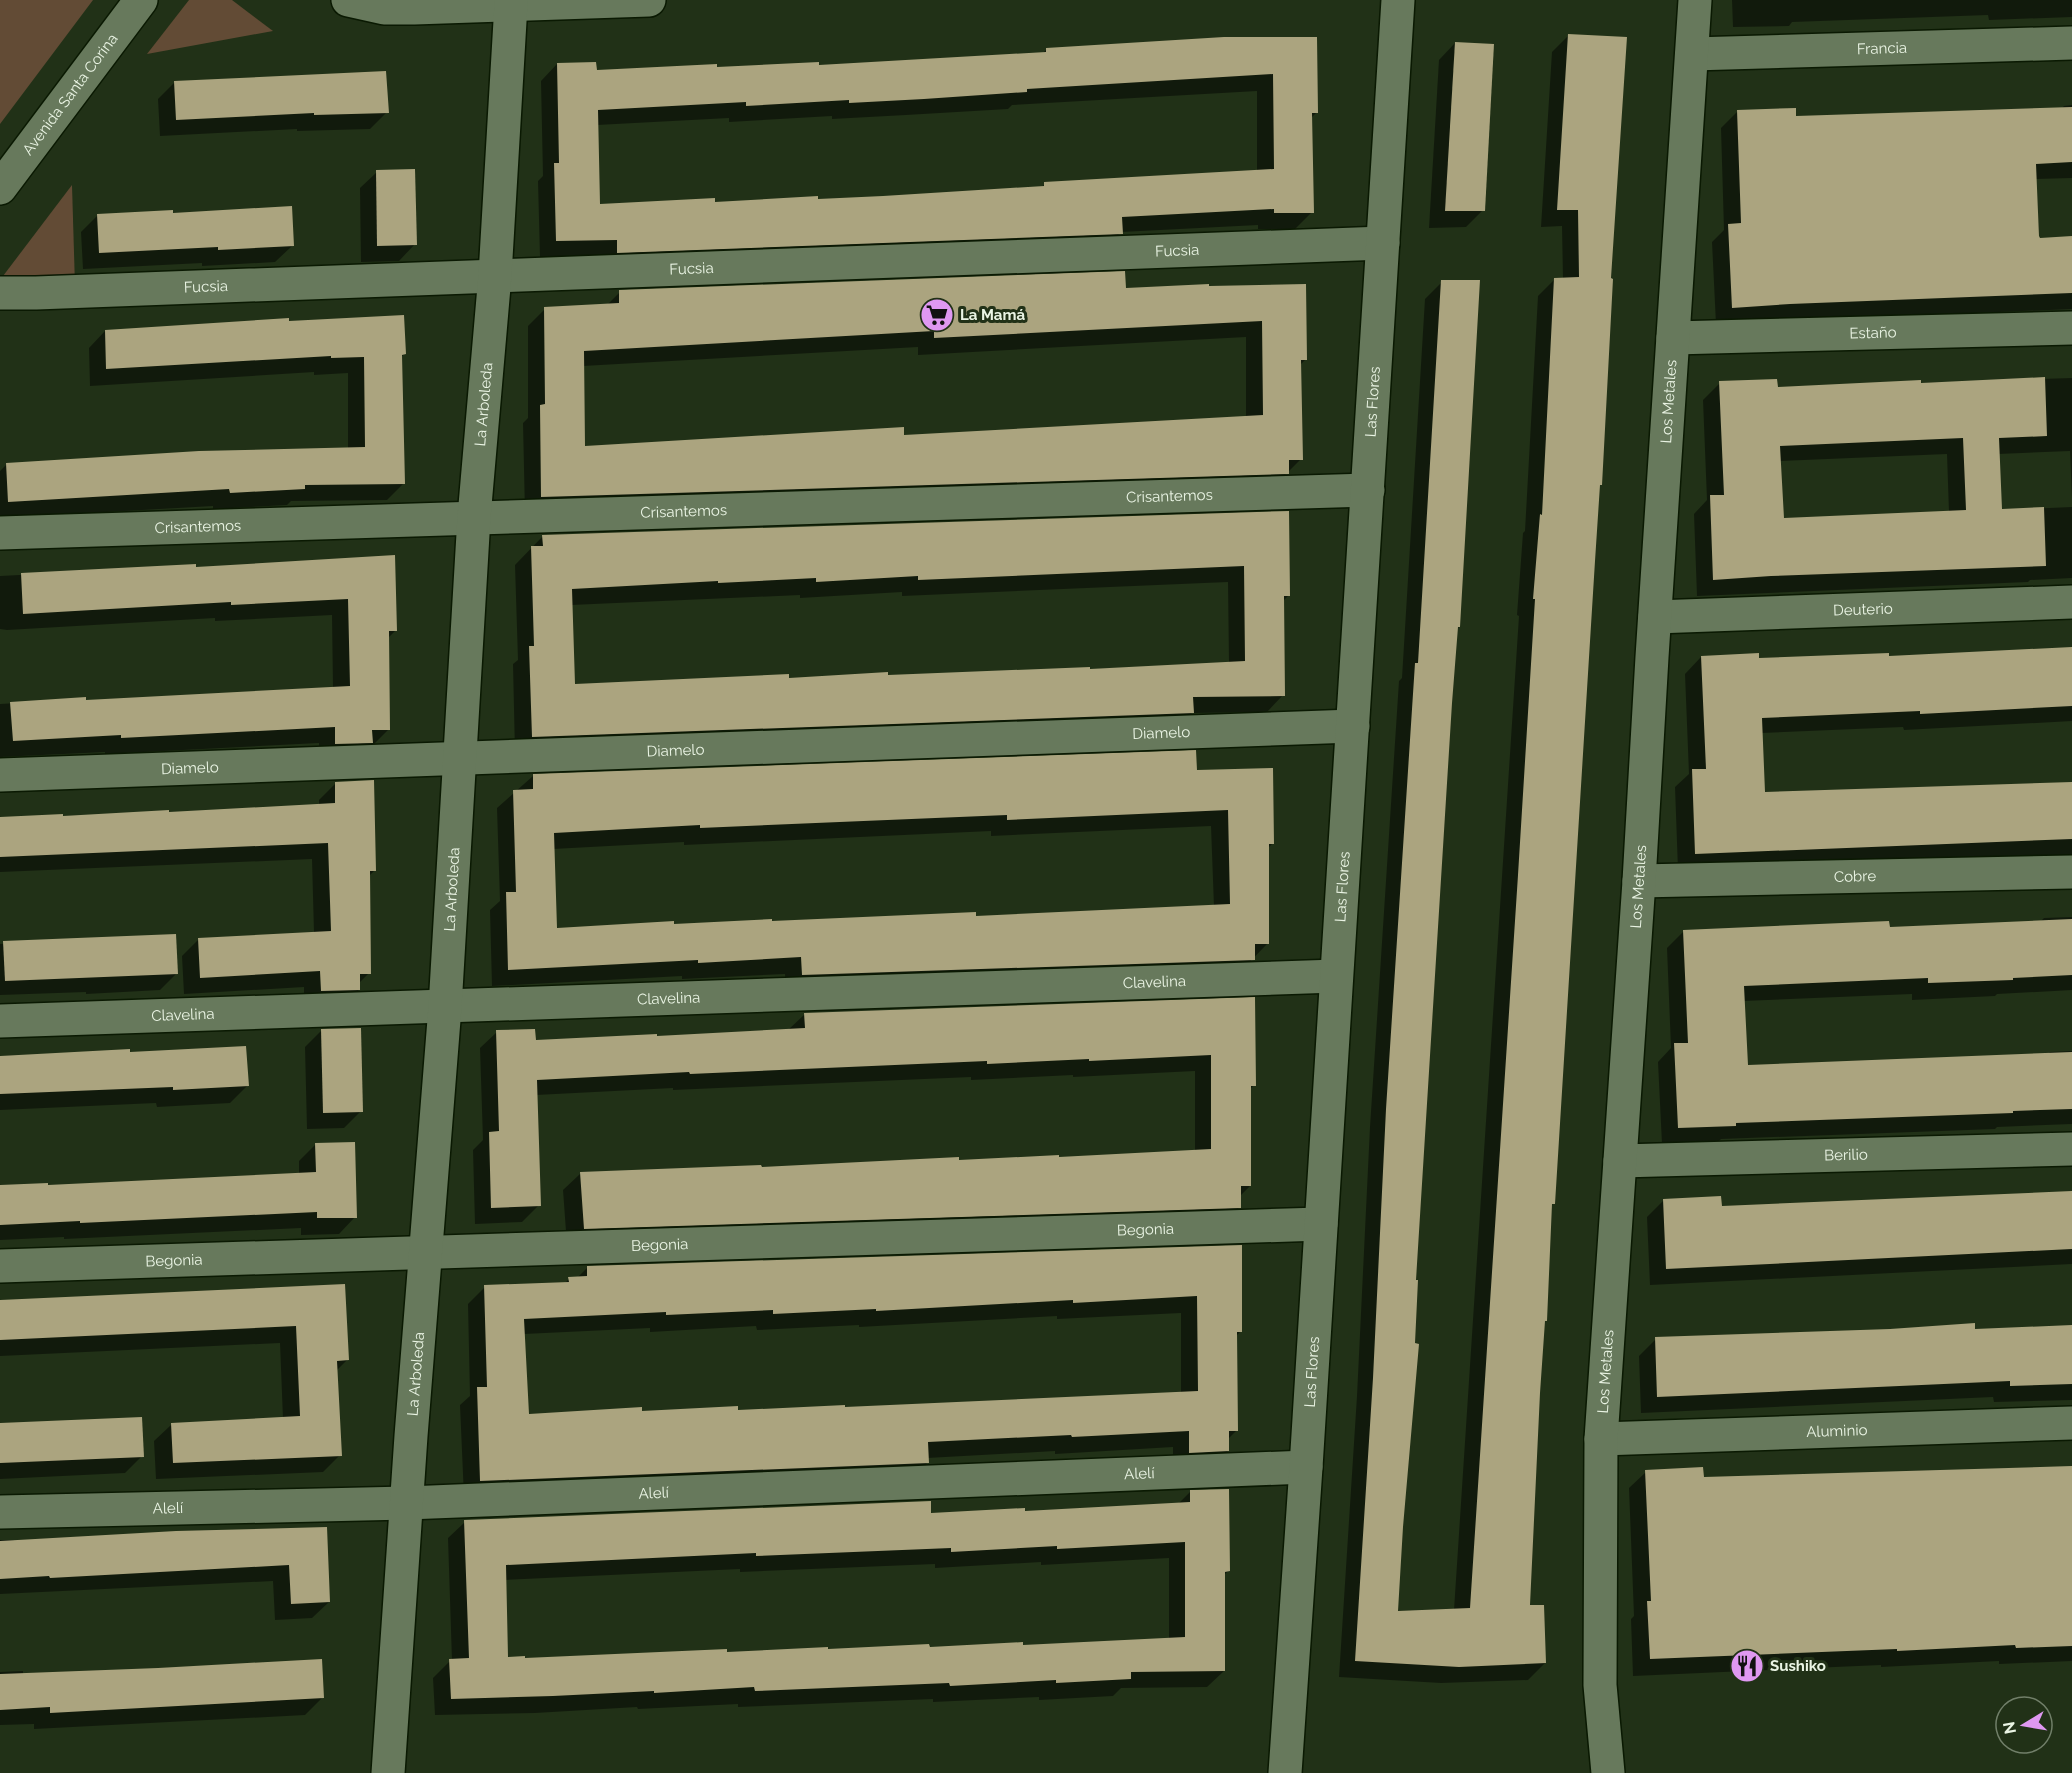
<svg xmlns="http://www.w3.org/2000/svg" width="2072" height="1773" viewBox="0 0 2072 1773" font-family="Raleway,sans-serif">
<rect width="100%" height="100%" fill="#213117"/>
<!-- green -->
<g fill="#624b35">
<path d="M0,0H93L0,124Z"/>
<path d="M189,0H232L273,31L147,54Z"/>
<path d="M72,185L75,286L0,280Z"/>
</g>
<!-- shadow -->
<g fill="#0007" fill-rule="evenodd">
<path d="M1732,0H2072V17L1989,20L1988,15L1792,22L1789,26L1733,27Z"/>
<path d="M1569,35L1599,486L1553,1203L1551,1206L1543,1322L1528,1607L1545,1663L1528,1680L1441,1683L1339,1677L1357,1396L1370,1127L1399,681L1402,678L1425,299L1442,282L1459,627L1456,629L1415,1281L1397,1613L1454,1610L1501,892L1519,616L1517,615L1523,533L1525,531L1538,296L1555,279H1563L1562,226L1541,227L1552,52Z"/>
<path d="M1316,39L1317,112L1311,118L1312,212L1295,229H1258V225L1121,232L1104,250L540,257L538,181L543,176L541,81L557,64L595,72L818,66L1043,53L1047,49ZM1257,91V171L1045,184L1041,188L816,201L599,206L597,125L729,118V122L832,116V119L906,115L1008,109L1012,105Z"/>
<path d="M1455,43L1483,210L1466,227L1429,228L1439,60Z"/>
<path d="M175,82L387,112L370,129L297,131V129L160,136L158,99Z"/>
<path d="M2072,105V178L2036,179L2039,239L2072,238V309L1716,324L1712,242L1724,230L1721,128L1738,111L1795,118L2061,109L2064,106Z"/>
<path d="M377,172L415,244L399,261L361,262L360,188Z"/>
<path d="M172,214L292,246L275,262L202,266V263L83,269L81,232L98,215Z"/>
<path d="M1304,285L1306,359L1300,365L1301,459L1270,490L525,513L523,423L528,418V326L545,309L606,306L620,292L1124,290ZM1246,337V418L903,436L583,447V366L918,347V355Z"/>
<path d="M287,323L404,354L400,358L404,483L387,500L291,501L287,505L213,509V506L0,518V471L7,464L348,449V373L314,375V372L90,386L89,348L105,331Z"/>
<path d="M2072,378V498L2070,451L1998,454L2000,510L2072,507V578L2030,580L2028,582L1697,596L1694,514L1707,500L1703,400L1720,383L1776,388ZM1947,454L1949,512L1782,520L1780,461Z"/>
<path d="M1288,513V596L1283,601V695L1267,712L1192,713L1175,729L515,753L513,664L518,660L515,565L543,536ZM1228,582L1229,663L990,674L573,685L571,605L800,595V598L902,592V596Z"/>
<path d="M393,557L395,631L388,638L389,729L372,746L319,760V743L105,754V752L0,757V704L85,699V702L333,688L332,615L215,621V618L7,630L0,629V576L194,566V569Z"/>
<path d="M2072,649V721L1904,730L1903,727L1761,733L1764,794L2072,783V855L1678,870L1675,787L1689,774L1685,674L1701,657L1758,659L1888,658Z"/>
<path d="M1195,771L1272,844L1267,849L1268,943L1236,976L786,991L785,974L682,979V976L492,986L490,910L500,901L497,808L533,776ZM1211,826L1214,907L975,918L555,929L553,849L684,842V845L991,831V836Z"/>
<path d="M336,783L375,870L369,876V973L358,984L359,990L342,1006L304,1008V987L184,994L182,956L199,939L314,933L312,859L0,872V818L167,813L319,805V800Z"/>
<path d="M2072,917V990L1997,994L1995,996L1912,1000V994L1743,1001L1746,1067L2048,1054L2050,1052L2072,1051V1124L1997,1127L1995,1129L1721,1139L1718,1142L1662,1144L1658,1062L1671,1048L1667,948L1684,931L1888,929L2040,922L2044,918Z"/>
<path d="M175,936L177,973L160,990L86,994V992L0,995V944Z"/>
<path d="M1254,999V1085L1249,1090L1250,1186L1240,1196V1207L1223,1224L567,1245L563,1190L580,1174L1058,1159L1195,1152V1071L1073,1077V1075L971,1080V1077L673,1090V1088L536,1095L539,1205L522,1222L475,1224L473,1150L483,1140L480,1048L497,1032L534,1041L656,1038L788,1030L805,1014Z"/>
<path d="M322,1030L361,1111L344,1128L307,1129L305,1047Z"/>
<path d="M129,1054L247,1086L230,1103L157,1107L156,1103L0,1110V1056Z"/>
<path d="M316,1144L355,1217L339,1234L301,1235V1228L64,1239V1237L0,1240V1187H47L299,1174V1161Z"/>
<path d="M2072,1193V1264L1650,1285L1647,1217L1664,1200L1720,1208Z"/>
<path d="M1240,1247L1241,1331L1236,1336V1431L1228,1439V1451L1211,1468L1173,1469V1447L1055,1454V1451L927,1458V1463L910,1480L464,1497L460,1405L470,1396L468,1304L485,1287L564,1284L569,1279L577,1278L587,1268ZM1181,1313V1393L843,1409L527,1415L524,1334L650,1328V1332L756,1326L757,1330L859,1325V1327L1057,1316V1319Z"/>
<path d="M344,1286L347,1360L336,1371L340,1455L323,1472L156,1479L154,1441L171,1425L283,1419L280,1343L0,1356V1302Z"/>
<path d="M2072,1326V1400L1994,1402L1993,1397L1641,1413L1639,1356L1656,1339L1890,1330L1974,1331Z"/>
<path d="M0,1425L142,1456L125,1473L0,1479Z"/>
<path d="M2072,1467V1661L1999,1664V1661L1881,1667V1665L1633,1676L1631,1619L1634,1616L1629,1488L1646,1472L1702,1478Z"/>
<path d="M1190,1492L1228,1571L1223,1576L1224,1671L1207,1687L1121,1688L1113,1696L1039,1700V1697L933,1702V1699L738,1707V1704L638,1709L637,1707L535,1713L435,1715L433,1678L450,1661H452L448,1538L465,1522L1024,1513L1178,1504ZM1169,1558V1639L1022,1647L524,1660L507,1658L505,1580L740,1569V1572L935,1564V1568L1041,1562V1565Z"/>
<path d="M326,1528L329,1602L312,1618L275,1620L273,1581L0,1594V1540H14V1542Z"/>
<path d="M23,1671V1674L322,1698L305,1715L34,1729V1724L0,1725V1672Z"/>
</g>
<!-- building -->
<g fill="#aba47f" fill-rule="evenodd">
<path d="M1568,34L1627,37L1611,278L1613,279L1602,485H1600L1595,561L1555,1204H1552L1547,1321H1545L1540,1393L1530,1605H1544L1546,1663L1459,1667L1355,1661L1373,1378L1386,1109L1415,663H1418L1441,280H1480L1460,627H1458L1452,703L1416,1280H1418L1415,1343L1419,1344L1403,1527L1398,1611L1470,1608L1518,875L1535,599H1533L1540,514L1542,515L1554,278L1579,277L1578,210H1557Z"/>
<path d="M1224,37H1317L1318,113H1312L1314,213H1274V209L1122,217L1123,234L617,253V240L556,241L554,163H559L557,63L596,62L597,70L717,64V67L819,62V65L1046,52V48ZM1273,74L1274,169L1044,182V186L883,196L818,199V196L715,202V198L600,204L598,110L746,102V106L849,100V103L924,99L1027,92V89Z"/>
<path d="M1455,42L1494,44L1485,211H1445Z"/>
<path d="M386,71L389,113L314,115V113L176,120L174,81Z"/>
<path d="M2072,107V162L2036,164L2039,236L2040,238L2072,236V293L1790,304L1732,308L1728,224L1741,223L1737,110L1796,108V116Z"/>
<path d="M415,169L417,245L377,246L376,170Z"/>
<path d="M292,206L294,246L218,250V247L99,253L97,214L173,210V213Z"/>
<path d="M1125,271L1126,288L1209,284V286L1306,284L1307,360H1301L1303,460H1289V474L541,497L540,405L545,404L544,307L619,303V290ZM1262,321L1263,415L904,435V427L585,446L584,351L934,331V338Z"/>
<path d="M404,315L406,354L402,355L405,484L305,485V489L230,493L229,489L8,502L6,463L199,451L365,447L364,357L331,358V356L106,369L105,330L289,318V321Z"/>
<path d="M2045,377L2047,436L1999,438L2002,509L2044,507L2046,566L1771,576L1713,580L1710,495H1724L1719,381L1777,379L1778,387L1921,380V383ZM1963,438L1966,510L1784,518L1780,446Z"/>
<path d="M1289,511L1290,596H1284L1285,696L1193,697L1194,713L532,737L529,646H534L531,546H543L542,535ZM1244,566L1245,661L1090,669V667L888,675V672L789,678V674L575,684L572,589L718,581V583L816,578V582L918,576V580Z"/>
<path d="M395,555L397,631H389L390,730H372L373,743L335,744V727L121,738V735L13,741L10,702L86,697V700L350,686L348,599L231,605V602L23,614L21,573L196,564V567Z"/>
<path d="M2072,647V706L1920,714V711L1762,718L1765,792L2072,782V839L1695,854L1692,769H1706L1701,656L1759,653V658L1889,653V656Z"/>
<path d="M1196,750L1197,770L1273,768L1274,844H1269V944H1255V960L802,975L801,957L698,963V960L508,970L506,892H516L513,790L533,789V774ZM1228,810L1230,904L976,916V912L772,921V919L674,924V921L557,928L554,833L700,825V828L1007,815V820Z"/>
<path d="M374,780L376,871H370L371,974H360V990L321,991L320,971L200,978L198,938L331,931L328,843L0,857V817L63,814V816L169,810V812L335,803V782Z"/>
<path d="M2072,919V975L2013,978V980L1928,983V978L1744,986L1748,1065L2072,1052V1109L2013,1111V1113L1736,1123V1126L1678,1128L1674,1043H1688L1683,930L1889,921L1890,927Z"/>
<path d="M176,934L178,974L5,981L3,941Z"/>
<path d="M1255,997L1256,1086H1251V1186H1241V1208L584,1229L580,1172L761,1165L762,1167L959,1157V1160L1059,1155V1157L1211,1149V1055L1089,1061V1059L987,1064V1061L690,1074L689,1072L537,1080L541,1206L491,1208L489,1132L499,1131L496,1030L535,1029L536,1040L657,1034V1036L805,1028L804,1013Z"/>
<path d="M361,1028L363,1112L323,1113L321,1029Z"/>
<path d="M246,1046L249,1086L173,1090V1087L0,1094V1056L130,1049V1052Z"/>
<path d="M355,1142L357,1218H317V1212L80,1223V1221L0,1225V1185L48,1183V1185L316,1172L315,1143Z"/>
<path d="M2072,1191V1249L1666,1269L1663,1199L1721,1196L1722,1206Z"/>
<path d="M1242,1245V1332H1237L1238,1431H1229V1451L1189,1453V1431L1072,1437L1071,1435L928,1442L929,1463L480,1481L477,1387H487L484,1285L569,1282L568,1277L587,1276V1266ZM1197,1296L1198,1391L845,1407V1405L738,1410V1406L642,1411V1407L529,1414L524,1319L666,1312V1315L773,1310V1314L876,1309V1311L1073,1300V1303Z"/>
<path d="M345,1284L349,1360L337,1361L342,1456L173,1463L171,1423L300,1416L296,1326L0,1340V1300Z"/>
<path d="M1975,1323V1329L2072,1325V1384L2010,1386V1381L1657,1397L1655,1337L1890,1329Z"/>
<path d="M142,1417L144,1457L0,1463V1423Z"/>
<path d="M2072,1466V1646L2016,1648L2015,1645L1897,1651V1649L1650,1659L1647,1601H1651L1645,1470L1703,1467L1704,1477Z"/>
<path d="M1229,1489L1230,1571L1225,1572V1671L1131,1672V1679L1056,1683V1680L950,1686L949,1683L755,1691L754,1687L654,1693V1691L553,1696L451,1699L449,1659L469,1658L464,1520L931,1501V1513L1025,1508V1511L1190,1502V1490ZM1185,1542V1637L1023,1645V1642L930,1647L929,1644L828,1649V1647L727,1652V1649L525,1658V1656L508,1657L506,1565L756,1553V1556L951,1548V1552L1057,1546V1549Z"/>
<path d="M327,1527L330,1602L291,1604L289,1565L50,1578L49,1576L0,1579V1541L176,1531Z"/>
<path d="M322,1659L324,1698L50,1713V1707L0,1710V1674L158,1668Z"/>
</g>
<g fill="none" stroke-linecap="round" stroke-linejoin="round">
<defs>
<g id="minor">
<path d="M348,0L384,8H414L649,0"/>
<path id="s1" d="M1692,54L2072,43"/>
<path id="s2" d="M0,293H36L1383,243"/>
<path id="s3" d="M1673,338L2072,328"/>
<path id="s4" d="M0,533L1368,490"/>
<path id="s5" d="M1655,617L2072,602"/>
<path id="s6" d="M0,775L1353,726"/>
<path id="s7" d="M1639,881L2072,872"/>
<path id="s8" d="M0,1021L1336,976"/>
<path id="s9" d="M1620,1161L2072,1149"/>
<path id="s10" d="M0,1266L1321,1224"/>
<path id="s11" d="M1601,1439L2072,1423"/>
<path id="s12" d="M0,1512L407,1503L1306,1467"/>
<path id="s13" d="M388,1773L411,1436L445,1007L474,517L495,275L511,4"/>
<path id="s14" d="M1285,1773L1306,1467L1398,0"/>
<path id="s15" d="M1608,1773L1600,1685L1601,1439L1639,881L1652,657L1695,0"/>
</g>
<g id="tertiary">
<path id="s16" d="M0,188L141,0"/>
</g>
</defs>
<!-- minor casing -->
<use href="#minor" stroke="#0a1902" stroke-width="36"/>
<!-- tertiary casing -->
<use href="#tertiary" stroke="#0a1902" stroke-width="36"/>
<!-- minor -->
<use href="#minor" stroke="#67795c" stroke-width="33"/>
<!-- tertiary -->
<use href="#tertiary" stroke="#67795c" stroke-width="33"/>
</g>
<!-- icons -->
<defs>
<symbol id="supermarket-disc" viewBox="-11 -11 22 22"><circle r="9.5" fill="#df98f1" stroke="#213117"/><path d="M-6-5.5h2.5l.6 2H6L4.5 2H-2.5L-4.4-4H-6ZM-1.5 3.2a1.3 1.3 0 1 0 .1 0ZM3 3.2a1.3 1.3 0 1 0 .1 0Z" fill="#111"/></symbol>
<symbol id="restaurant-disc" viewBox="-11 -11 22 22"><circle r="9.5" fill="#df98f1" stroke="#213117"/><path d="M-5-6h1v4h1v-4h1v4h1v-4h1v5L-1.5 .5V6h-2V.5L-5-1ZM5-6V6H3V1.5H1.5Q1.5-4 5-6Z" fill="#111"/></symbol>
</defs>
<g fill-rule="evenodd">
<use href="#supermarket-disc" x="918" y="296" width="38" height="38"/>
<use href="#restaurant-disc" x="1728" y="1647" width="38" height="38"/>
</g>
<g text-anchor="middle" stroke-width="6" stroke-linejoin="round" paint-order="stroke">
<!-- street labels -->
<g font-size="15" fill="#eaf4e4" stroke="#213117">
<text dy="5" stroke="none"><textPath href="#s1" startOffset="190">Francia</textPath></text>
<text dy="5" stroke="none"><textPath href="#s16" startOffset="117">Avenida Santa Corina</textPath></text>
<text dy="5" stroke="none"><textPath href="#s2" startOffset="1178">Fucsia</textPath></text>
<text dy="5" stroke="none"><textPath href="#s2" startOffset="692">Fucsia</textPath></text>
<text dy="5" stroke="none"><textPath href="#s2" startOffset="206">Fucsia</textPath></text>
<text dy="5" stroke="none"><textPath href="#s3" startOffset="200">Estaño</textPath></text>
<text dy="5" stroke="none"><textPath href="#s15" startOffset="1374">Los Metales</textPath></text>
<text dy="5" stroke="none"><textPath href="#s14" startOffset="1374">Las Flores</textPath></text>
<text dy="5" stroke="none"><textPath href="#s13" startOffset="1372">La Arboleda</textPath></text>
<text dy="5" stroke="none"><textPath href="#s4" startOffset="1170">Crisantemos</textPath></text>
<text dy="5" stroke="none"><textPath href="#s4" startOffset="684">Crisantemos</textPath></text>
<text dy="5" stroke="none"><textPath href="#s4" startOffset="198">Crisantemos</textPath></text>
<text dy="5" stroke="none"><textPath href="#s5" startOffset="208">Deuterio</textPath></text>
<text dy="5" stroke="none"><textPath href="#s6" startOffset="1162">Diamelo</textPath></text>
<text dy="5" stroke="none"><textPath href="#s6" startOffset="676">Diamelo</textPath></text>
<text dy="5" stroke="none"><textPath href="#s6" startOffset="190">Diamelo</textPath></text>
<text dy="5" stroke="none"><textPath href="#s7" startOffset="216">Cobre</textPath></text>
<text dy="5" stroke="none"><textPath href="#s15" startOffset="888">Los Metales</textPath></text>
<text dy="5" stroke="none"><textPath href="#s14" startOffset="888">Las Flores</textPath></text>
<text dy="5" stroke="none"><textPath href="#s13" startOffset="886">La Arboleda</textPath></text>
<text dy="5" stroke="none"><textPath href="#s8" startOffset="1155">Clavelina</textPath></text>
<text dy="5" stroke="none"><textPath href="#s8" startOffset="669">Clavelina</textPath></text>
<text dy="5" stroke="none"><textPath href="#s8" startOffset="183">Clavelina</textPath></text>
<text dy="5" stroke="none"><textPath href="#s9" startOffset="226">Berilio</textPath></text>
<text dy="5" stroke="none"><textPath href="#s10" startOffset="1146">Begonia</textPath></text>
<text dy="5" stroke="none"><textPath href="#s10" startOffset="660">Begonia</textPath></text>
<text dy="5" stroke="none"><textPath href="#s10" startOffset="174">Begonia</textPath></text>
<text dy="5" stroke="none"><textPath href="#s15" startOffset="402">Los Metales</textPath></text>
<text dy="5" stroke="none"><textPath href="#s14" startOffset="402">Las Flores</textPath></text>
<text dy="5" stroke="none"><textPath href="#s13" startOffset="400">La Arboleda</textPath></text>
<text dy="5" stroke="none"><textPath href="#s11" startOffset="236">Aluminio</textPath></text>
<text dy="5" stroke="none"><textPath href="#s12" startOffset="1140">Alelí</textPath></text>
<text dy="5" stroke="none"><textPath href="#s12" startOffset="654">Alelí</textPath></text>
<text dy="5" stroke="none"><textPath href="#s12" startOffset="168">Alelí</textPath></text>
</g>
<!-- poi labels -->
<g font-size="15" font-weight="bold" fill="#eaf4e4" stroke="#213117" text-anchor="start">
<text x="960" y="320">La Mamá</text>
<text x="1770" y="1671">Sushiko</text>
</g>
</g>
<!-- north arrow -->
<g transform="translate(2024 1725) rotate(259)"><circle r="28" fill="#213117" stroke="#717f69" stroke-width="1.5"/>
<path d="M0-4.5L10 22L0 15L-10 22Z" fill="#df98f1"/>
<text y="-9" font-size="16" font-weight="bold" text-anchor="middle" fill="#eaf4e4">N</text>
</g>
</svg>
